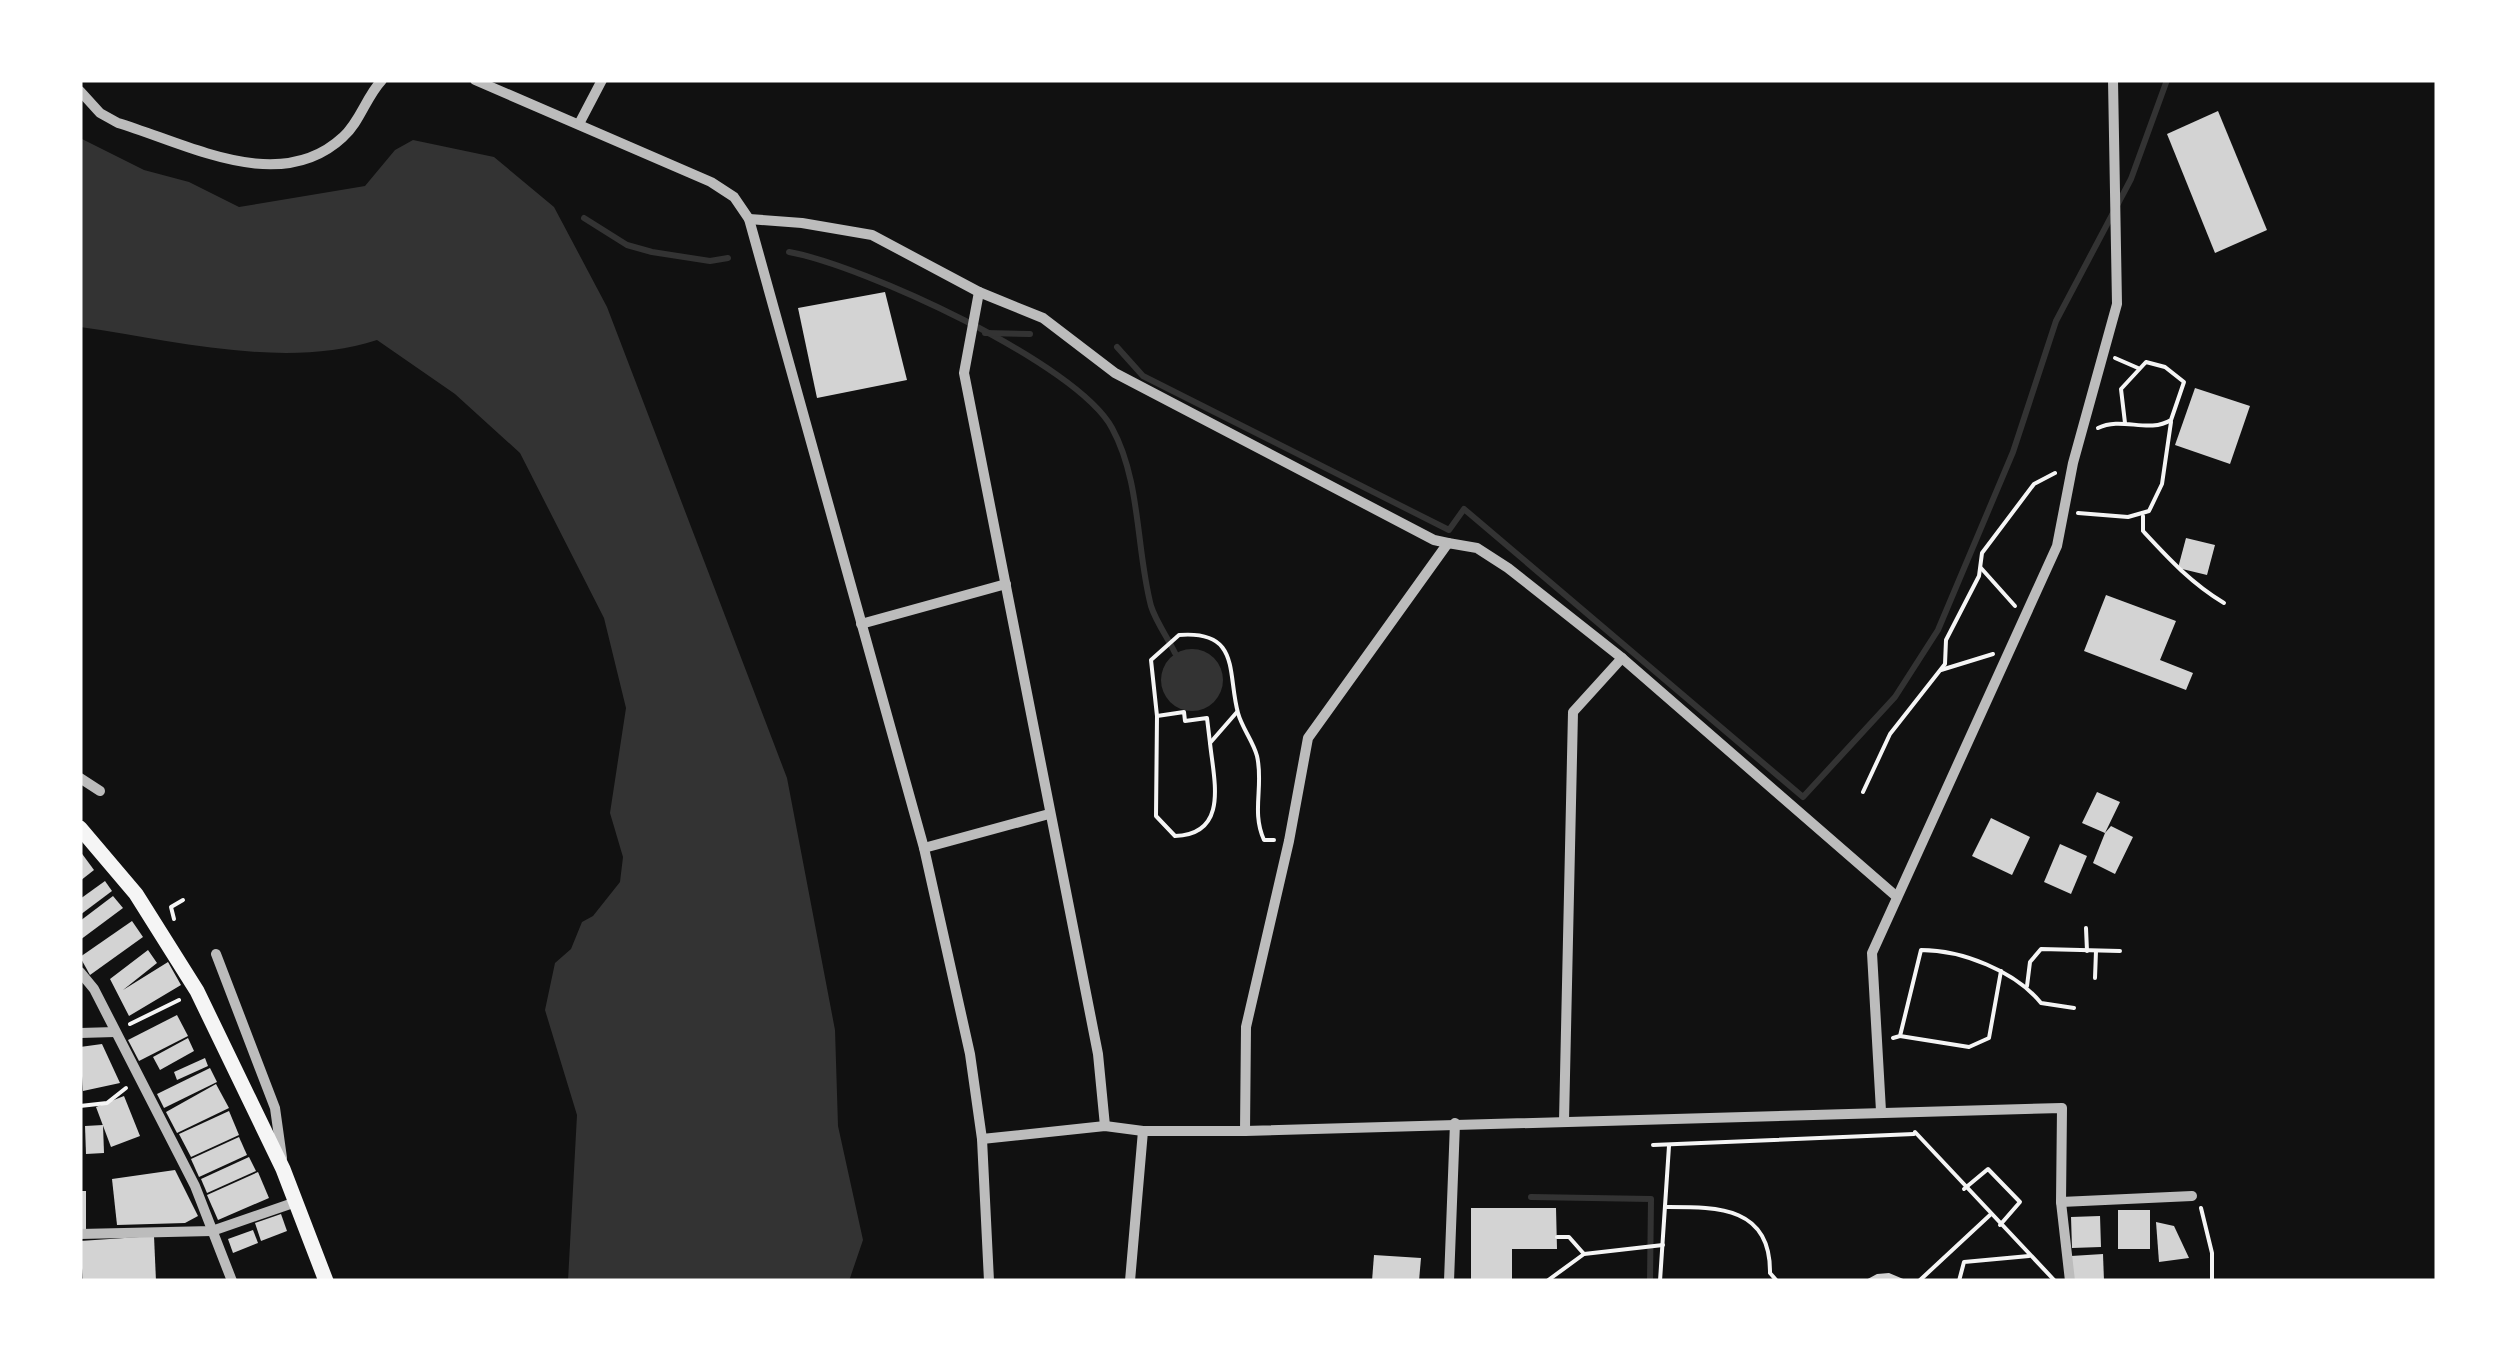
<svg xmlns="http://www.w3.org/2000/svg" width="2517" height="1361" viewBox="0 0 2517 1361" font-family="Figtree,sans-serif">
<rect width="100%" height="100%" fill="#111"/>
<!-- water -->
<g fill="#333">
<path d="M80,138L144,170L189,182L239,207L365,186L395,150L413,140L494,157L554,207L607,307L787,778L835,1030L838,1126L863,1240L849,1281H568L577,1115L545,1010L555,963L571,949L582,922L593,916L620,882L623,857L610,813L626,708L604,618L520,453L455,394L377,340C285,370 173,340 80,327Z"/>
<circle cx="1192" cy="680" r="31"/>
</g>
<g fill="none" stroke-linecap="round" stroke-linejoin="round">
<!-- stream -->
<g stroke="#333" stroke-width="6">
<path d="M584,218L627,245L652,252L710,261L728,258"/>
<path d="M789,252C862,265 1077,363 1112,428C1141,481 1136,549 1151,606C1156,622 1168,638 1175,653"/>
<path d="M985,333L1030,334"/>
<path d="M1117,347L1143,376L1449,530L1464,509L1803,797L1895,697L1938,630L2013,452L2056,321L2131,179L2167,80"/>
<path d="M1531,1197L1651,1199L1650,1281"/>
</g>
</g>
<!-- building -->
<g fill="#d3d3d3">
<path d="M2218,111L2267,230L2215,253L2167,134Z"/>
<path d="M885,292L907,380L817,398L798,308Z"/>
<path d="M2195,388L2250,406L2230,464L2175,445Z"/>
<path d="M2186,538L2215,545L2207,575L2178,568Z"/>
<path d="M2106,595L2176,621L2160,660L2193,673L2186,690L2084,651Z"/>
<path d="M2097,792L2120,802L2105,833L2111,826L2133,837L2115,874L2093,863L2105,833L2082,823Z"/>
<path d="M1991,818L2030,837L2012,875L1972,856Z"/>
<path d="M2060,844L2087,856L2071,894L2044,882Z"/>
<path d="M80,851L94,870L80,881Z"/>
<path d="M105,881L112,891L80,915V899Z"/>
<path d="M113,896L123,908L80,940V921Z"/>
<path d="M132,921L143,937L90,975L80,957Z"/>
<path d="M148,950L157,963L123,990L168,962L181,985L129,1016L110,979Z"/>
<path d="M177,1015L188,1036L139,1061L128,1040Z"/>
<path d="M188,1038L194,1051L160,1070L153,1057Z"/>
<path d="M102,1044L120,1083L83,1091L80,1047Z"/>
<path d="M205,1058L208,1066L177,1080L174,1072Z"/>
<path d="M210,1068L217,1082L164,1108L157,1094Z"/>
<path d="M216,1084L229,1108L177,1133L166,1112Z"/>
<path d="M124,1096L140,1136L111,1147L96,1107Z"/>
<path d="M229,1111L239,1135L191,1157L179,1134Z"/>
<path d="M103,1125L104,1153L86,1154L85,1126Z"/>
<path d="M239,1137L247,1155L199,1177L191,1159Z"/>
<path d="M249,1157L256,1171L207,1193L201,1179Z"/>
<path d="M175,1170L198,1216L185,1223L117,1225L112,1179Z"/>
<path d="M258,1172L269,1198L218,1220L207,1195Z"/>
<rect x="80" y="1191" width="6" height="39"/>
<path d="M1471,1208H1556L1557,1249H1512V1279H1471Z"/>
<rect x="2118" y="1210" width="32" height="39"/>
<path d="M281,1214L287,1231L261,1241L255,1223Z"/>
<path d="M2100,1216L2101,1247L2072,1248L2071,1217Z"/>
<path d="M2156,1222L2174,1226L2189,1258L2159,1262Z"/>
<path d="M253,1230L258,1243L233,1253L228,1239Z"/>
<path d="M154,1236L156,1281H83L80,1241Z"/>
<path d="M2103,1254L2104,1281H2073L2071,1256Z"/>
<path d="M1374,1255L1421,1258L1419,1281H1372Z"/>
<path d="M1889,1273L1908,1281H1864L1877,1274Z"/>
</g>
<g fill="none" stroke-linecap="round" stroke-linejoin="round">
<!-- path -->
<g stroke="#f5f5f5" stroke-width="4">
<path d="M2115,358L2138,368"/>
<path d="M2098,428C2122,416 2148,434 2171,420L2184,382L2165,367L2146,362L2121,389L2125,423"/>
<path d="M2078,513L2128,517L2149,511L2162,484L2171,422"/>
<path d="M2143,516V531C2169,559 2191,583 2224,603"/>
<path d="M1981,568L2015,606"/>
<path d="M1941,670L1993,654"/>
<path d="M1157,716L1156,816L1175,836C1229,834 1214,781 1210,743L1237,712"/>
<path d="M1210,743L1207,718L1185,721L1184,712L1157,716L1151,660L1179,635C1241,630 1227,673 1238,713C1242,728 1253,741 1257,756C1264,785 1251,812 1264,840H1274"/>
<path d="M1863,792L1890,734L1945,664L1946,640L1979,576L1982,553L2034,484L2055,473"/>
<path d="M174,919L171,907L183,900"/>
<path d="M2086,928L2087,951"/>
<path d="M2095,978L2096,951"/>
<path d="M2027,986L2030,962L2041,949L2120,951"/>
<path d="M130,1024L179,1000"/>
<path d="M1900,1036L1969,1047L1989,1038L2001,971"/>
<path d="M1893,1038L1900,1036L1921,950C1962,950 2015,971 2041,1003L2074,1008"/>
<path d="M80,1106L107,1103L126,1088"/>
<path d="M1915,1132L2055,1281"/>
<path d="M1653,1145L1914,1134"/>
<path d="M1964,1189L1988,1169L2020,1202L2000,1225"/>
<path d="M1666,1207C1717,1207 1771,1206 1770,1273L1777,1281"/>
<path d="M2201,1208L2212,1253V1281"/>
<path d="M1557,1237H1569L1584,1254L1663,1245"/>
<path d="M1547,1281L1584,1254"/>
<path d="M1660,1281L1669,1146"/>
<path d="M1919,1281L1990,1215"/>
<path d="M1959,1281L1964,1262L2029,1256"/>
</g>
<!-- minor -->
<g stroke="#bcbcbc" stroke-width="10">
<path d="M475,80L711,182L734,197L749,219L924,848L970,1054L982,1139L989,1281"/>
<path d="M80,91L100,113L118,123C188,144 280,196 343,137C360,122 366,97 382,80"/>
<path d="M580,122L602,80"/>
<path d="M749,219L802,223L872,235L979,292L1043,318L1115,373L1434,540L1448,543"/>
<path d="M979,292L964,373L1098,1054L1105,1126"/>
<path d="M861,624L1006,584"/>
<path d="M80,778L100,791"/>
<path d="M924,848L1049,814"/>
<path d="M216,954L275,1108L282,1158"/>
<path d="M80,972L94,989L195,1186L232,1281"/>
<path d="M80,1033L115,1032"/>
<path d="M1881,1111L1872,953L2057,546L2073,463L2117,304L2113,80"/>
<path d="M1564,1121L1573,712L1622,658"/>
<path d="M1245,1131L1246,1027L1289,841L1308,738L1448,543L1477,548L1508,568L1622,658L1897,897"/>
<path d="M982,1139L1105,1126L1143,1131H1245L2062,1108L2061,1202L2070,1281"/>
<path d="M2061,1202L2192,1196"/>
<path d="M80,1234L212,1231L296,1202"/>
<path d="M1130,1281L1143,1131"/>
<path d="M1449,1281L1455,1123"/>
</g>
<!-- secondary -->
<path stroke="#f5f5f5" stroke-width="15" d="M80,828L136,894L197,991L283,1169L326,1281"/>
</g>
<!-- border -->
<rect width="2517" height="1361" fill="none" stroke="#ffffff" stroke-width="165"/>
</svg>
